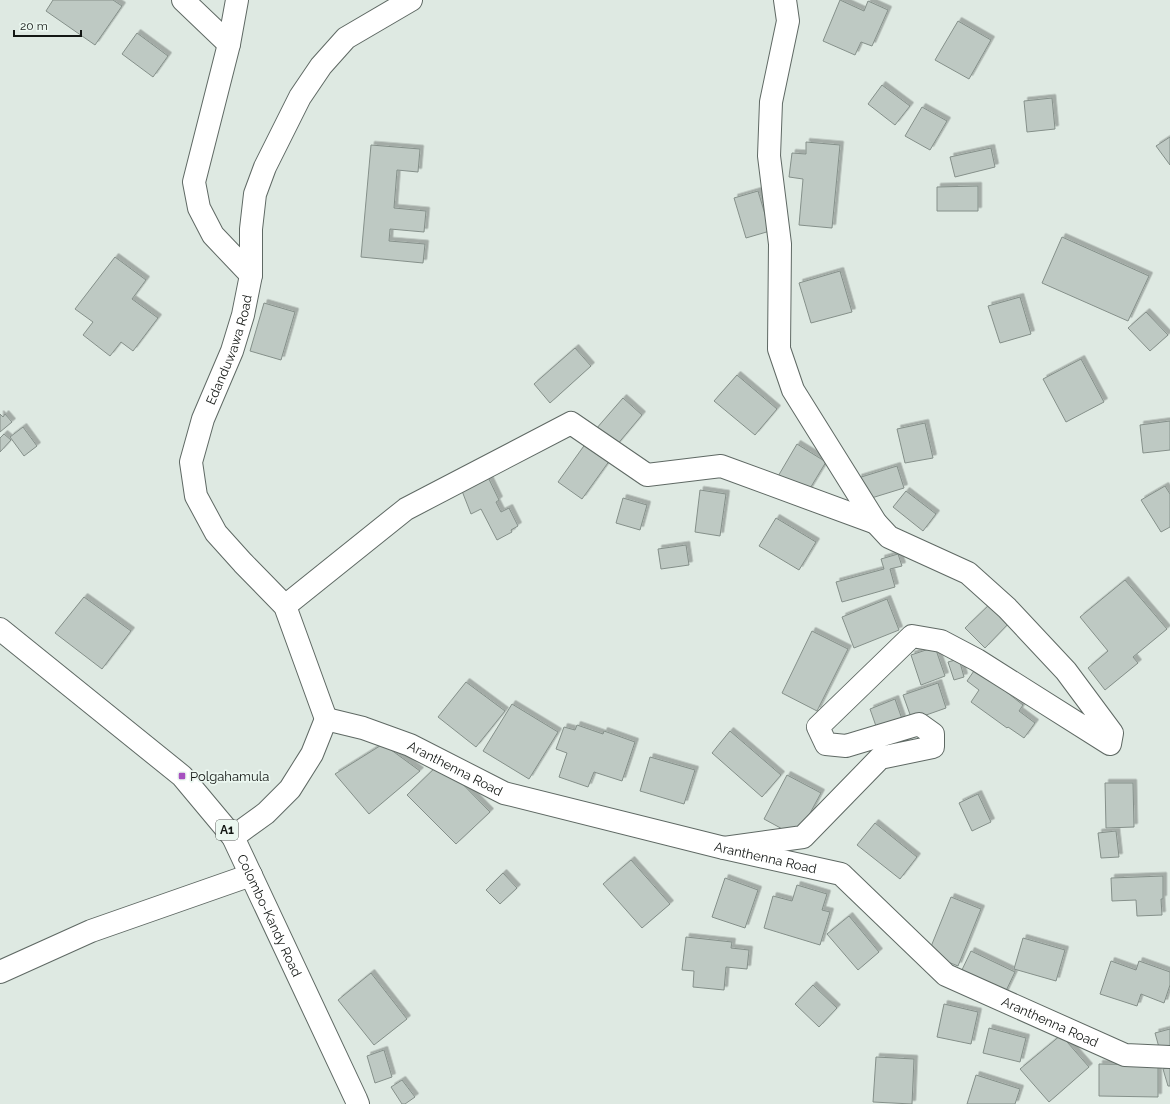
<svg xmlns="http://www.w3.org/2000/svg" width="1170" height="1104" viewBox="0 0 1170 1104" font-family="Raleway,sans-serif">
<defs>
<filter id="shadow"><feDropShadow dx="3.5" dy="-3.5" stdDeviation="0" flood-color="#0004"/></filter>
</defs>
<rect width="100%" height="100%" fill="#dee9e2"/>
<!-- building -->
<g fill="#bec9c3" stroke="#85908a" filter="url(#shadow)">
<path d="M53,0H113L122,6L95,45L46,11Z"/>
<path d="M840,0L864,11L868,1L888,10L872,46L861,42L855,55L823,41Z"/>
<path d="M958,21L991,40L969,79L935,60Z"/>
<path d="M137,33L168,56L153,77L122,54Z"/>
<path d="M882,85L910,106L895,125L868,104Z"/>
<path d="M1052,98L1055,129L1027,132L1024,101Z"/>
<path d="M922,107L947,121L930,150L905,136Z"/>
<path d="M1170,137V165L1156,146Z"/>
<path d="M806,142L840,145L832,228L799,225L803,179L789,177L792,153L806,154Z"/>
<path d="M371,145L420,149L418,172L397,170L394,208L426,211L424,232L390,229L389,241L425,244L423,263L361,257Z"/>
<path d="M991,148L995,167L955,177L950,157Z"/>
<path d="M978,186V211H937V187Z"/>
<path d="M758,191L770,231L746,238L734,198Z"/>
<path d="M1062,237L1149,276L1128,321L1042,283Z"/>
<path d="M115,257L146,280L132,299L158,318L133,351L121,342L110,356L83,335L93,322L75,309Z"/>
<path d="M840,271L852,312L811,323L799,283Z"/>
<path d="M1020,297L1031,334L1000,343L988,306Z"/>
<path d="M264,303L295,312L281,360L250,351Z"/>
<path d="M1146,312L1168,335L1150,351L1128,328Z"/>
<path d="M575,348L591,366L550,403L534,384Z"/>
<path d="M1081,359L1104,402L1066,422L1043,379Z"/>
<path d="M737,375L777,409L755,435L714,401Z"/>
<path d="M623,398L642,415L616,446L596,429Z"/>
<path d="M0,414L3,417L5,414L12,422L0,432Z"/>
<path d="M1170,421V450L1143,453L1140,425Z"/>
<path d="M925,423L933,458L905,463L897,429Z"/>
<path d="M23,427L37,446L24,456L10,437Z"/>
<path d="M4,434L11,440L0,452V438Z"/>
<path d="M586,443L610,460L582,499L558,482Z"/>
<path d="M797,444L826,462L806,495L777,478Z"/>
<path d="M897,466L904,488L865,500L858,478Z"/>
<path d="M487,475L499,500L496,502L501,512L509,508L518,526L511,530L512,532L497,540L481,509L471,514L462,491Z"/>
<path d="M1165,486L1170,494V527L1161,532L1141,500Z"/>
<path d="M700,490L726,494L720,536L695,532Z"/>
<path d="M906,491L936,514L923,531L893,507Z"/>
<path d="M623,498L647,505L640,530L616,523Z"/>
<path d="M776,518L816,542L799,570L759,546Z"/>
<path d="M686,545L689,565L661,569L658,549Z"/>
<path d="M898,554L902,566L890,569L895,587L842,602L836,582L884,569L881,559Z"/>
<path d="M1125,580L1167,629L1133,657L1138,663L1105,690L1088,668L1108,651L1080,617Z"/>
<path d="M84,597L131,631L102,669L55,633Z"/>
<path d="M887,599L899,630L854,648L842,617Z"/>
<path d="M992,602L1011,621L985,648L965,628Z"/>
<path d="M812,631L848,649L817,711L782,693Z"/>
<path d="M935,647L945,676L921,685L911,655Z"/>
<path d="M959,659L964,677L954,680L948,662Z"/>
<path d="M976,668L1023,705L1019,711L1035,723L1024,738L1008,727L1007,728L971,702L979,690L967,681Z"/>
<path d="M466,682L505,711L476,747L438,717Z"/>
<path d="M938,683L946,708L912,720L903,695Z"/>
<path d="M895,699L902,719L877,729L870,709Z"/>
<path d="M512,704L558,732L529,779L483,751Z"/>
<path d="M577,725L603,734L604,731L635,742L622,781L594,772L588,787L559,777L567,753L556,749L564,727L575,730Z"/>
<path d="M730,731L781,775L762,797L712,753Z"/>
<path d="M383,744L420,771L369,814L335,774Z"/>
<path d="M650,757L695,770L684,804L640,791Z"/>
<path d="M441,762L490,812L456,844L407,795Z"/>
<path d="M787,775L821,793L797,837L764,819Z"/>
<path d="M1105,783H1133L1134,827L1106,828Z"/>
<path d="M978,794L991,822L972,831L959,803Z"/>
<path d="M875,823L917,857L900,879L857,845Z"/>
<path d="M1116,831L1119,857L1101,858L1098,833Z"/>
<path d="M631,860L670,904L642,928L603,884Z"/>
<path d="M503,873L517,888L500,904L486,890Z"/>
<path d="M1163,876V899H1161L1162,915L1137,916L1136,900L1112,901L1111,878Z"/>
<path d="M725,878L758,890L745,928L712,917Z"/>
<path d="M797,885L827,894L822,910L830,912L820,945L764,928L773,896L792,901Z"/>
<path d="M951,897L981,909L958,966L928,954Z"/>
<path d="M849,916L879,952L858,970L827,934Z"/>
<path d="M686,937L732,942L731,948L749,950L747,969L726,967L724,990L693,987L694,971L682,970Z"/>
<path d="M1023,938L1065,950L1056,981L1014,969Z"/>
<path d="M971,951L1015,972L1004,995L960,974Z"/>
<path d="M1111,961L1136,970L1139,961L1170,972V985L1164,1003L1141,994L1137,1006L1100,994Z"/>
<path d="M371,973L407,1019L374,1045L338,1000Z"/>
<path d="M813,985L837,1008L819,1027L795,1004Z"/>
<path d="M944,1004L978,1012L971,1044L937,1037Z"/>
<path d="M989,1028L1026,1038L1020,1062L983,1053Z"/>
<path d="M1170,1029V1048L1160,1051L1155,1033Z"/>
<path d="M1061,1035L1089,1067L1049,1102L1020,1069Z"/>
<path d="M384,1050L392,1077L375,1083L367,1056Z"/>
<path d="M876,1057L914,1059L912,1104L873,1102Z"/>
<path d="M1099,1064L1158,1065V1097L1099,1096Z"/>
<path d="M1170,1067V1086H1168L1163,1069Z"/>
<path d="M976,1075L1020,1089L1015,1104H967Z"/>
<path d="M402,1080L415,1097L405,1104H402L391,1087Z"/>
</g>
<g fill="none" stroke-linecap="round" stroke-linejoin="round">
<defs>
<g id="minor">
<path d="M183,0L229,44"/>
<path d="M237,0L229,44L194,182L199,208L213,235L251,275"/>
<path d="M285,606L406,509L571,423L647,475L721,466L876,523"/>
<path id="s1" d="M326,719L363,728L410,745L504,793L724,848L841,874L946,975L1125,1055L1170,1057"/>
<path id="s2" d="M326,719L285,606L243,563L216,533L196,496L191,462L203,419L232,351L243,315L251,275V229L255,194L265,167L300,97L321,66L346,38L411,0"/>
<path d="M233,837L266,813L290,789L312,754L326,719"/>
<path d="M724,848L803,837L880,758L933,747V734L919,724L846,746L826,744L818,727L912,636L941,641L977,660L1110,744L1112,733L1066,671L1007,608L968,573L889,537L876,523L793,390L779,349L780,244L769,156L771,102L788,21L785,0"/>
<path d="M0,972L91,931L251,875"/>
</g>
<g id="highway">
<path id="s3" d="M0,629L182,776L233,837L356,1099L358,1104"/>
</g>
</defs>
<!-- minor casing -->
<use href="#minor" stroke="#5f6964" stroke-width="24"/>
<!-- highway casing -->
<use href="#highway" stroke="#5f6964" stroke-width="24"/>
<!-- minor -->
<use href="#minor" stroke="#fff" stroke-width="22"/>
<!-- highway -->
<use href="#highway" stroke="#fff" stroke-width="22"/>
</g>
<!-- markers -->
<rect fill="#a651bf" stroke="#ebf7f0" stroke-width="1.5" x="178" y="772" width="8" height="8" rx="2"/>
<g text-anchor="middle" stroke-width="3.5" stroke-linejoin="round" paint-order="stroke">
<!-- shield labels -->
<rect fill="#ebf7f0" stroke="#545a56" stroke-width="1" x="216" y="820" width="22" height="20" rx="3"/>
<g font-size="12" font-weight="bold" fill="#131714">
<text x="227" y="834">A1</text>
</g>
<!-- street labels -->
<g font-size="13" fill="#131714" stroke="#ebf7f0">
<text dy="5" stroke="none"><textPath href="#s2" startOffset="416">Edanduwawa Road</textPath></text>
<text dy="5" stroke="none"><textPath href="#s1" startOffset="139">Aranthenna Road</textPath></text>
<text dy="5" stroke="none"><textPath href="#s1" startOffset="463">Aranthenna Road</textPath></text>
<text dy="5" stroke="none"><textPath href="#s3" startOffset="400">Colombo-Kandy Road</textPath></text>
<text dy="5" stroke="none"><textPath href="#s1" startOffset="800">Aranthenna Road</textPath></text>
</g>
<!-- poi labels -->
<g font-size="13" fill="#131714" stroke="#ebf7f0" text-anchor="start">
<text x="190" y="781">Polgahamula</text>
</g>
</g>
<!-- scale -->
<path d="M14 30v6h67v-6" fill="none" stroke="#131714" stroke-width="2"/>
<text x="20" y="30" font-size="12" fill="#131714" stroke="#ebf7f0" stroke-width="3" paint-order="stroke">20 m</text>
</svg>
